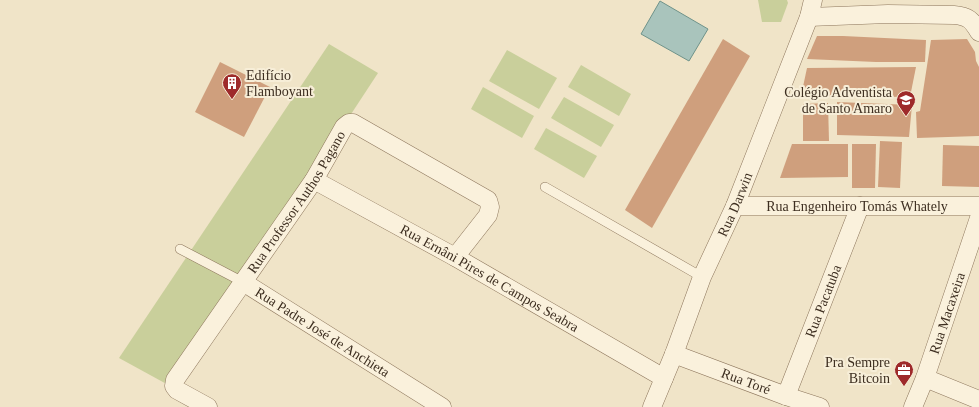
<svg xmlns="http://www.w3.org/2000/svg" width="979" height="407" viewBox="0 0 979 407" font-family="'Times New Roman',serif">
<rect width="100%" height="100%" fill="#f0e4c8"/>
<!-- green -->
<g fill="#c9cf9b">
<path d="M758,0H787L788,3L781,22H762Z"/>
<path d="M329,44L378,73L172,387L119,358Z"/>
<path d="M507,50L557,78L539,109L489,81Z"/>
<path d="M581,65L631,94L619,116L568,87Z"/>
<path d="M483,87L534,116L522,138L471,109Z"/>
<path d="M564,97L614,125L601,147L551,118Z"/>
<path d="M546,128L597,156L584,178L534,149Z"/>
</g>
<!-- water -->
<path fill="#a9c4bc" stroke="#6f938a" d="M660,1L708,29L689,61L641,34Z"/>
<!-- building -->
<g fill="#cf9f7d">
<path d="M817,36H843L926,40L925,62H876L807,59Z"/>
<path d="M723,39L750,56L652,228L625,210Z"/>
<path d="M967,39L975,52L976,61L979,67V136L917,138L916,112L920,111L931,40Z"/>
<path d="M220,62L270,87L244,137L195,112Z"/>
<path d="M916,67L910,97L801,96L807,68Z"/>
<path d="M837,102L912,105L909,137L837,135Z"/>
<path d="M828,103L829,141H803V104Z"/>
<path d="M880,141L902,142L900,188L878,187Z"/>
<path d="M792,144H848V177L780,178Z"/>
<path d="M852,144H876L875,188H852Z"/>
<path d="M943,145L979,146V187L942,186Z"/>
</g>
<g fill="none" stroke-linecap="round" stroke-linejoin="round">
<defs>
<g id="service">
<path d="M545,187L702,277"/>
<path d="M180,249L243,282"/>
</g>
<g id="minor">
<path d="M809,17L888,14L954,15C968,16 972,20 979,32"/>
<path id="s1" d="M314,180L455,257L664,378"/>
<path id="s2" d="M735,206H979"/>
<path id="s3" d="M243,282L442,407"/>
<path id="s4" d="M674,354L786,396L820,407"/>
<path d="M925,378L979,400"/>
<path id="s5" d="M786,396L860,206"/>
<path id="s6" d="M208,407L177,390L174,386L175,380L314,180L344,127L349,123H353L488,200L490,207L488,215L455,257"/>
<path id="s7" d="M652,407L674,354L702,277L735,206L809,17L813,0"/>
<path id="s8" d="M913,407L925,378L979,218"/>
</g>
</defs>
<!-- service casing -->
<use href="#service" stroke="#8d765c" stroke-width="10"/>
<!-- minor casing -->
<use href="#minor" stroke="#8d765c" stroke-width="19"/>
<!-- service -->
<use href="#service" stroke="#faf1dc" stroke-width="9"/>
<!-- minor -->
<use href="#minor" stroke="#faf1dc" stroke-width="18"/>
</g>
<!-- icons -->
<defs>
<symbol id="building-pin" viewBox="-11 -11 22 30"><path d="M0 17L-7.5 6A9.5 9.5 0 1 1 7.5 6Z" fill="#9e2a2b" stroke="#f7eed8"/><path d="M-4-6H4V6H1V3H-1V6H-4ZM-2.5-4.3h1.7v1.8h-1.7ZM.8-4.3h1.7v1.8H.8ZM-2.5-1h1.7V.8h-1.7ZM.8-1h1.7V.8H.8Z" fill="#fff"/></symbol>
<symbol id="school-pin" viewBox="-11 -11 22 30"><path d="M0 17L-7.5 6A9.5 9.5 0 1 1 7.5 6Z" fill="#9e2a2b" stroke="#f7eed8"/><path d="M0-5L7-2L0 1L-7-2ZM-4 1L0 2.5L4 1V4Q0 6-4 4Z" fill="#fff"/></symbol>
<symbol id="office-pin" viewBox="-11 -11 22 30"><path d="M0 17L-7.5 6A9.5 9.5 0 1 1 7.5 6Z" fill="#9e2a2b" stroke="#f7eed8"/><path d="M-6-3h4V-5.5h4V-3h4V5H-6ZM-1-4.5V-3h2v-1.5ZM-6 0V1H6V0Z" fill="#fff"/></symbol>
</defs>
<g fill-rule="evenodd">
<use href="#building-pin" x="221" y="72" width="22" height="30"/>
<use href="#school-pin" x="895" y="89" width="22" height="30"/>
<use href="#office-pin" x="893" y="359" width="22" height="30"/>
</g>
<g text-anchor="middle" stroke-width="4" stroke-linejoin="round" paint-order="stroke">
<!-- poi labels -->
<g font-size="14" fill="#3d2e20" stroke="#f7eed8" text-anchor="end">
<text x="246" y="80" text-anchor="start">Edifício<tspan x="246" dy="16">Flamboyant</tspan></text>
<text x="892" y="97">Colégio Adventista<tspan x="892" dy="16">de Santo Amaro</tspan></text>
<text x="890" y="367">Pra Sempre<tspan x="890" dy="16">Bitcoin</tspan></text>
</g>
<!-- street labels -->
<g font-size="14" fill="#3d2e20" stroke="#f7eed8">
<text dy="5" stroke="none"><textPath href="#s6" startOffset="262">Rua Professor Authos Pagano</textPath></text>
<text dy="5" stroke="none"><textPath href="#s7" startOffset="219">Rua Darwin</textPath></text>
<text dy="5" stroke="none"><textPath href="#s2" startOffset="122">Rua Engenheiro Tomás Whately</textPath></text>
<text dy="5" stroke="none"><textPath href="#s1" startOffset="201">Rua Ernâni Pires de Campos Seabra</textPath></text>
<text dy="5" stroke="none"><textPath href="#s5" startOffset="102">Rua Pacatuba</textPath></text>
<text dy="5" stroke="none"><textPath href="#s8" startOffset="100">Rua Macaxeira</textPath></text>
<text dy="5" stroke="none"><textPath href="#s3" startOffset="94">Rua Padre José de Anchieta</textPath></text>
<text dy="5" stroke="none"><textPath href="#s4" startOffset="77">Rua Toré</textPath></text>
</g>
</g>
</svg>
